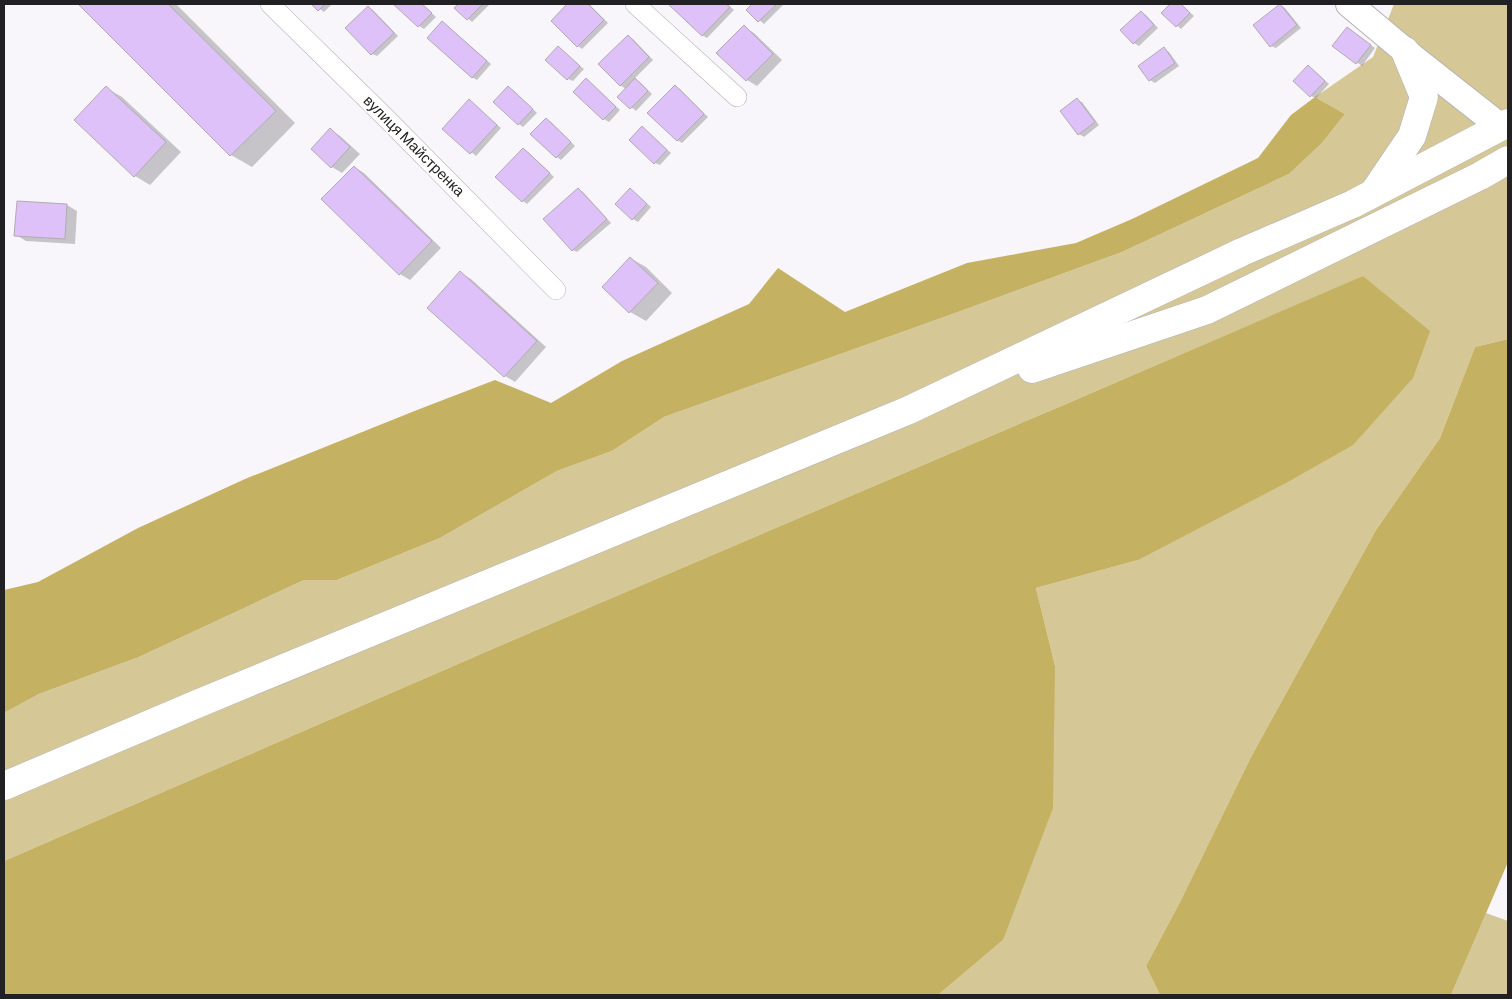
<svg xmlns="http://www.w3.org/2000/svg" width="1512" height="999" viewBox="0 0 1512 999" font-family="Barlow,sans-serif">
<rect width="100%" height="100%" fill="#f8f6fb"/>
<!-- green -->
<g fill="#d5c896">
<path d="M1394,4H1508V339L1475,347L1440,438L1376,530L1251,757L1180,902L1146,966L1160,995H938L1003,940L1055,666L1036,588L1138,560L1364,276L1066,404L504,644L4,861V713L39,694L139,657L304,580H337L440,538L557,471L612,451L664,417L947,316L1122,252L1289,174L1322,143L1345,114L1315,97L1373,57Z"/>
<path d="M1486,913L1508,921V995H1451Z"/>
</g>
<!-- forest -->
<g fill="#c5b162">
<path d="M1315,97L1345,114L1322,143L1289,174L1122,252L947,316L664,417L612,451L557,471L440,538L337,580H304L139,657L39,694L4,713V590L38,582L138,528L245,479L417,410L495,380L551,403L622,361L749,304L778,268L845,312L967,263L1076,243L1132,219L1258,158L1291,115Z"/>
<path d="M1363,276L1430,331L1413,378L1353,445L1286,483L1138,560L1036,588L1055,666L1053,808L1003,940L938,995H4V861L504,644L1066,404Z"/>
<path d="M1508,339V862L1451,995H1160L1146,966L1180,902L1251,757L1376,530L1440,438L1475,347Z"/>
</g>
<!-- shadow -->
<g fill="#0003">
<path d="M79,4H176L295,123L252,167L231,155Z"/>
<path d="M313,4H332L324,12Z"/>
<path d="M395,4H422L436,17L424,29L419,26Z"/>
<path d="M459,4H490L472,22L456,8Z"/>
<path d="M569,4H589L608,23L582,49L578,46L552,21Z"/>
<path d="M670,4H727L734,10L707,38L702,35Z"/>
<path d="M754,4H784L764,24L747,10Z"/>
<path d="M1172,4H1181L1194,16L1181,29L1163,13Z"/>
<path d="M1280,5L1285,8L1301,28L1276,48L1271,46Z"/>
<path d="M368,7L373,10L398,36L377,56L372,54Z"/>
<path d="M1141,12L1146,15L1158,28L1139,46L1134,43L1122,30Z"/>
<path d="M443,22L491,64L477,80L472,77Z"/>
<path d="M744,27L754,33L782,60L757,86L747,80Z"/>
<path d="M1352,31L1375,48L1362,66L1334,46Z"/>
<path d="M628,36L633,39L653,60L634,79L640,82L652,94L636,111L619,97L626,89L620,85Z"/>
<path d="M558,48L584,69L573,81L568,79Z"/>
<path d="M1164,49L1169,52L1179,66L1155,83L1150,80Z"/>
<path d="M1309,66L1329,84L1316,98L1311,96Z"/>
<path d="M591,83L620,110L609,122L604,119L575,92Z"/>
<path d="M675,86L680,89L708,117L682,143L677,140Z"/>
<path d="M508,87L513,90L537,113L523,127L519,124L495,102Z"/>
<path d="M106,88L122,97L181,152L150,185L135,176Z"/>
<path d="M1077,100L1082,102L1099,125L1084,137L1079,134Z"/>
<path d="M469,101L501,128L476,156L444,129Z"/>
<path d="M546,119L551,122L575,146L561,160L557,157Z"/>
<path d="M642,128L647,131L671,153L660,165L655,163Z"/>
<path d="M330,130L340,136L360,154L342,173L332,167L312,149Z"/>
<path d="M523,149L528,152L554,177L527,204L523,201L497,177Z"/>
<path d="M354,167L364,173L441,248L410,280L400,274Z"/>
<path d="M630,189L651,207L638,222L633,219Z"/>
<path d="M579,190L583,192L611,223L577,252L573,250Z"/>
<path d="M67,205L77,211L75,244L26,241L16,235Z"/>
<path d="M630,258L646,267L672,293L646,321L630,312Z"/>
<path d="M460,273L471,279L546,347L515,382L505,376Z"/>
</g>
<!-- building -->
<g fill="#dec1f8" stroke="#afacb1">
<path d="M78,4H168L276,111L230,156Z"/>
<path d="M311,4H325L318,11Z"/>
<path d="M393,4H422L432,13L418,27Z"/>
<path d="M458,4H483L467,20L454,8Z"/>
<path d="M567,4H588L604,20L577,47L551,21Z"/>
<path d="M668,4H726L730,7L702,36Z"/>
<path d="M752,4H777L758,22L746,10Z"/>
<path d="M1170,4H1181L1190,13L1176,27L1161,13Z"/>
<path d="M1280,4L1297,25L1270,47L1253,25Z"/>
<path d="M368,6L394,33L371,55L345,28Z"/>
<path d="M1141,11L1154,25L1133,44L1120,30Z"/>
<path d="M442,21L487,61L472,78L427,38Z"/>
<path d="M744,25L773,54L746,81L716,53Z"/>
<path d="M1347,27L1371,45L1356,64L1332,46Z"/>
<path d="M628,35L649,57L620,86L598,64Z"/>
<path d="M558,46L580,66L567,80L545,60Z"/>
<path d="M1164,47L1175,63L1149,81L1138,66Z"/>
<path d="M1308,65L1325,81L1310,97L1293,81Z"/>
<path d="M586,78L616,107L603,120L573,92Z"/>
<path d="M635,78L648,91L630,109L617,97Z"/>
<path d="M675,85L704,114L677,141L647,113Z"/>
<path d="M106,86L166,142L134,177L74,120Z"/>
<path d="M508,86L533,109L518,125L493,102Z"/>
<path d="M1077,98L1095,122L1078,135L1060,111Z"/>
<path d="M469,99L497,125L470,154L442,129Z"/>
<path d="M546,118L571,142L556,158L530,134Z"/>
<path d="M642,126L667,150L654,164L629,140Z"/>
<path d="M330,128L350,147L331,168L311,149Z"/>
<path d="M523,148L550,173L522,202L495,177Z"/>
<path d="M354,166L432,241L399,275L321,199Z"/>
<path d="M578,188L607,219L572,251L543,219Z"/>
<path d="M630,188L647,204L632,220L615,204Z"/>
<path d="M17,201L67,204L65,239L14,236Z"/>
<path d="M630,257L658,283L629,313L602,287Z"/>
<path d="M460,271L537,341L504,377L427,308Z"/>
</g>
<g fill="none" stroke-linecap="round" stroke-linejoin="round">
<defs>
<g id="minor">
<path d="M270,4L386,118L556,290"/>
<path d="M635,4L737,97"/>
</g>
<path id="secondary" d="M1349,4L1416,60L1501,127"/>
<g id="trunk">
<path d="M1374,192L1412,136L1424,97L1405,51"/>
<path d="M1032,369L1207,310L1480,176L1508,160"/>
<path d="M4,786L197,704L909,410L1242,252L1353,204L1508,123"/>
</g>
</defs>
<!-- minor casing -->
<use href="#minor" stroke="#b4b1b6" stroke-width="20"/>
<!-- secondary casing -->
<use href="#secondary" stroke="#b4b1b6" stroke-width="28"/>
<!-- trunk casing -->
<use href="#trunk" stroke="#b4b1b6" stroke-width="29"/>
<!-- minor -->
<use href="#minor" stroke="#fff" stroke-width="19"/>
<!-- secondary -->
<use href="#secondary" stroke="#fff" stroke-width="26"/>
<!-- trunk -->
<use href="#trunk" stroke="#fff" stroke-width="28"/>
</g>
<g text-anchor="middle" stroke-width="4" stroke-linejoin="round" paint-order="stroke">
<!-- street labels -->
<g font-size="15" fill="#212022" stroke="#fff">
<text transform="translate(414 146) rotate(45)" y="5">вулиця Майстренка</text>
</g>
</g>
<!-- border -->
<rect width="1512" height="999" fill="none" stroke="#212022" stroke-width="10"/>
</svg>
